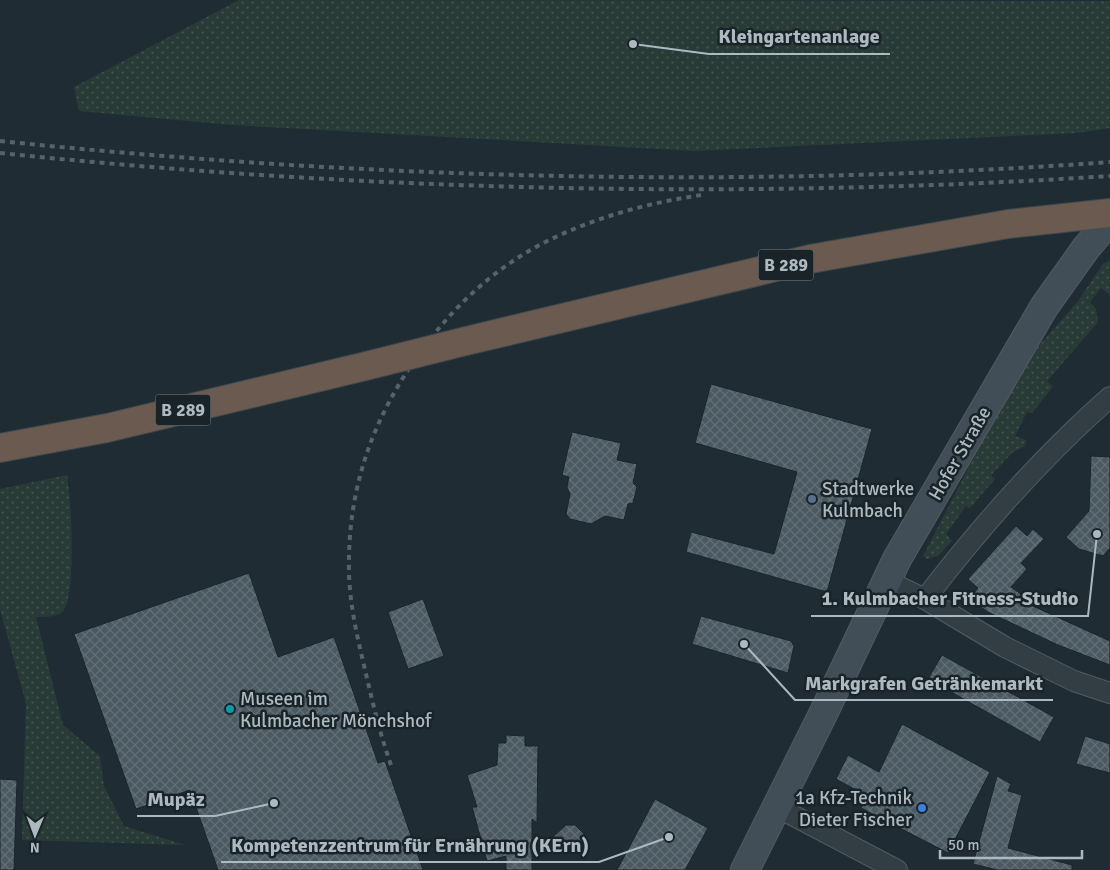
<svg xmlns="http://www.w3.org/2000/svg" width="1110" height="870" viewBox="0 0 1110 870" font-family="Signika,sans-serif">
<defs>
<pattern id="grass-dots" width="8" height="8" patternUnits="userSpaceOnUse" patternTransform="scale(1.25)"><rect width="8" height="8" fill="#283b36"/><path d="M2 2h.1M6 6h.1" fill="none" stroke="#445551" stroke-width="1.8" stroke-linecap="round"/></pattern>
<pattern id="building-cross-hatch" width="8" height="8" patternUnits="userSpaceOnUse" patternTransform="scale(1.25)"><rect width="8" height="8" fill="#4b5962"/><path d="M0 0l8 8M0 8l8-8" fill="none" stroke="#626f77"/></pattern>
</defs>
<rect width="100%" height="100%" fill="#202c33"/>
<!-- grass -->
<g fill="url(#grass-dots)">
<path d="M239,0L1110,1V128L1077,133L695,151L232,125L79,111L74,87Z"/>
<path d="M1110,260V295L1101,288L1090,302L1096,309L1098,322L1047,381L1053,387L1032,413L1027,412L1015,436L1026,440L1025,446L1013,452L991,475L995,479L970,508L966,506L946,534L952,541L938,556L927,559L923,556L1014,380L1038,347L1078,301L1103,264Z"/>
<path d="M67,475C71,496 77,600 62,612C55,618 44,616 36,617L63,725L100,756L104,786L124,826L185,845L22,840L26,704L0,609V489Z"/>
</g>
<!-- building -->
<g fill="url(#building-cross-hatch)" stroke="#1b252a">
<path d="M711,384L872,429L827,592L686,552L691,532L774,554L797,472L695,443Z"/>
<path d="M572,432L621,443L617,460L637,464L633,483L637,487L633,503L628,504L624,520L605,516L591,524L570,519L566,514L570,494L567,487L569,477L562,475Z"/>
<path d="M1091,456L1110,457V548L1103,556L1079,549L1066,537L1089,511Z"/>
<path d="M1016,526L1027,536L1033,529L1044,539L1021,563L1027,569L1011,587L1028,599L1024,602L1110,641V665L1058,645L988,612L969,599L978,588L968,579Z"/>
<path d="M249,573L278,657L334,637L378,763L385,761L423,870H218L190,790L136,809L74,634Z"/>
<path d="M423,599L444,656L408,669L388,612Z"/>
<path d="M701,616L791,641L794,646L788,673L692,644Z"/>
<path d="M942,655L1054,717L1040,742L928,679Z"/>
<path d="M902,724L990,772L948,853L861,808L867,796L836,779L848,755L879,772Z"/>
<path d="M506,735L525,736V746H538L537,823L532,819V870H506V856L487,861L472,807H477L467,775L497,765L498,743H506Z"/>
<path d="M1085,736L1110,744V773L1076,764Z"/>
<path d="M997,776L1011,784L1008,791L1022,795L1008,848L1072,865V870H997L973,864Z"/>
<path d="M0,779L17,780L14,870H0Z"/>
<path d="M655,799L708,828L685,870H617Z"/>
<path d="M566,825H575L584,834L583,844L574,851H565L552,838Z"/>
</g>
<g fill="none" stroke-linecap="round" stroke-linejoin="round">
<defs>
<g id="street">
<path d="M887,581L925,599L1005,647L1074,681L1110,693"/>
<path d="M925,599C981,526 1041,458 1110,397"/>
<path d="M777,807L897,870"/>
</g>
<path id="secondary" d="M745,870L824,712L897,559L1044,307L1086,248L1110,220"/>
<g id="highway">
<path d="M466,341L810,259L1008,224L1110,213"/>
<path d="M0,448L107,428L366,366"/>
</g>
</defs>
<!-- street casing -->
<use href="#street" stroke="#505c62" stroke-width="22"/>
<!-- secondary casing -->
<use href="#secondary" stroke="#505c62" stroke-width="30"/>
<!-- highway casing -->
<use href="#highway" stroke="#3e494e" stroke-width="30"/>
<!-- street -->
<use href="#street" stroke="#333e44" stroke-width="20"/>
<!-- secondary -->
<use href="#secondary" stroke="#414e57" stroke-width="28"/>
<!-- highway -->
<use href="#highway" stroke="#6a5a50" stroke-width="28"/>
<!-- rail -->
<g stroke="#55636b" stroke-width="4" stroke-dasharray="5 5" stroke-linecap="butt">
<path d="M0,141C368,179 741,189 1110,162"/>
<path d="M0,153C368,191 740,200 1110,176"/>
<path d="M391,765C379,731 371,696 363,661C356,632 350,603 349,574C347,489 372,419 421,351C452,309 488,274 534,248C585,220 645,203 702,195"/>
</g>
<defs>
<path id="highway-bridge" d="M366,366L466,341"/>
</defs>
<!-- highway-bridge casing -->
<use href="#highway-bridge" stroke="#3e494e" stroke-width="30" stroke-linecap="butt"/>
<!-- highway-bridge -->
<use href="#highway-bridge" stroke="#6a5a50" stroke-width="28"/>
</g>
<!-- markers -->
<circle fill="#5c6f8a" stroke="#192328" stroke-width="2" cx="812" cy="499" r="5"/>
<circle fill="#0f9aa8" stroke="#192328" stroke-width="2" cx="230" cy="709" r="5"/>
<circle fill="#3f7fe0" stroke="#192328" stroke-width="2" cx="922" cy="808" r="5"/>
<g text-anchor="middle" stroke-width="5" stroke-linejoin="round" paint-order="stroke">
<!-- shield labels -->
<g fill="#192328" stroke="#818c93" stroke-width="1">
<rect x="758.5" y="249.5" width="55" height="31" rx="4"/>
<rect x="155.5" y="394.5" width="55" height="31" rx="4"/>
</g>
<g font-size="18" font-weight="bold" fill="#adb9c1">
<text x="786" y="271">B 289</text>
<text x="183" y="416">B 289</text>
</g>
<!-- street labels -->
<g font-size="19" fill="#adb9c1" stroke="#192328">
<text transform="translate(959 453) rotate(-60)" y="7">Hofer Straße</text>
</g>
<!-- poi labels -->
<g font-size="19" fill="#adb9c1" stroke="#192328" text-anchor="start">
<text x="822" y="495">Stadtwerke<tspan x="822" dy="22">Kulmbach</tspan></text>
<text x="240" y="705">Museen im<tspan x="240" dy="22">Kulmbacher Mönchshof</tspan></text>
<text x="912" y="804" text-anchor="end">1a Kfz-Technik<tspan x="912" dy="22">Dieter Fischer</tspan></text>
</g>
</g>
<!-- callouts -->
<path fill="none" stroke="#adb9c1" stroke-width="2" d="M633 44L709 54H890M1097 534L1088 616H811M744 644L795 700H1053M274 803L215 816H137M669 837L599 862H221"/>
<g fill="#adb9c1" stroke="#192328" stroke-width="2">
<circle cx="633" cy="44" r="5"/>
<circle cx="1097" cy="534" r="5"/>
<circle cx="744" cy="644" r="5"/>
<circle cx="274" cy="803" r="5"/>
<circle cx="669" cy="837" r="5"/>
</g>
<g font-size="20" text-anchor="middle" font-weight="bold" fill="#adb9c1" stroke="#192328" stroke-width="5" stroke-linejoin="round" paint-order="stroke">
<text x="799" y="43">Kleingartenanlage</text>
<text x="950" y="605">1. Kulmbacher Fitness-Studio</text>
<text x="924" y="690">Markgrafen Getränkemarkt</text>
<text x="176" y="806">Mupäz</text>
<text x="410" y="852">Kompetenzzentrum für Ernährung (KErn)</text>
</g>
<!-- north arrow -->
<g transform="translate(35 835) rotate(181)" stroke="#192328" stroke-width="4" paint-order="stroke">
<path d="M0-4L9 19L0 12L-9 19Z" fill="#adb9c1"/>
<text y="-8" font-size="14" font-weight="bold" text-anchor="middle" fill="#adb9c1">N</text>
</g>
<!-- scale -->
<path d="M940 850v8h142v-8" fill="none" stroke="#adb9c1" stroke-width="2.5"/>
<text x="948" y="850" font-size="15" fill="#adb9c1" stroke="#192328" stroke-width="4" paint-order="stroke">50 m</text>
</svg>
